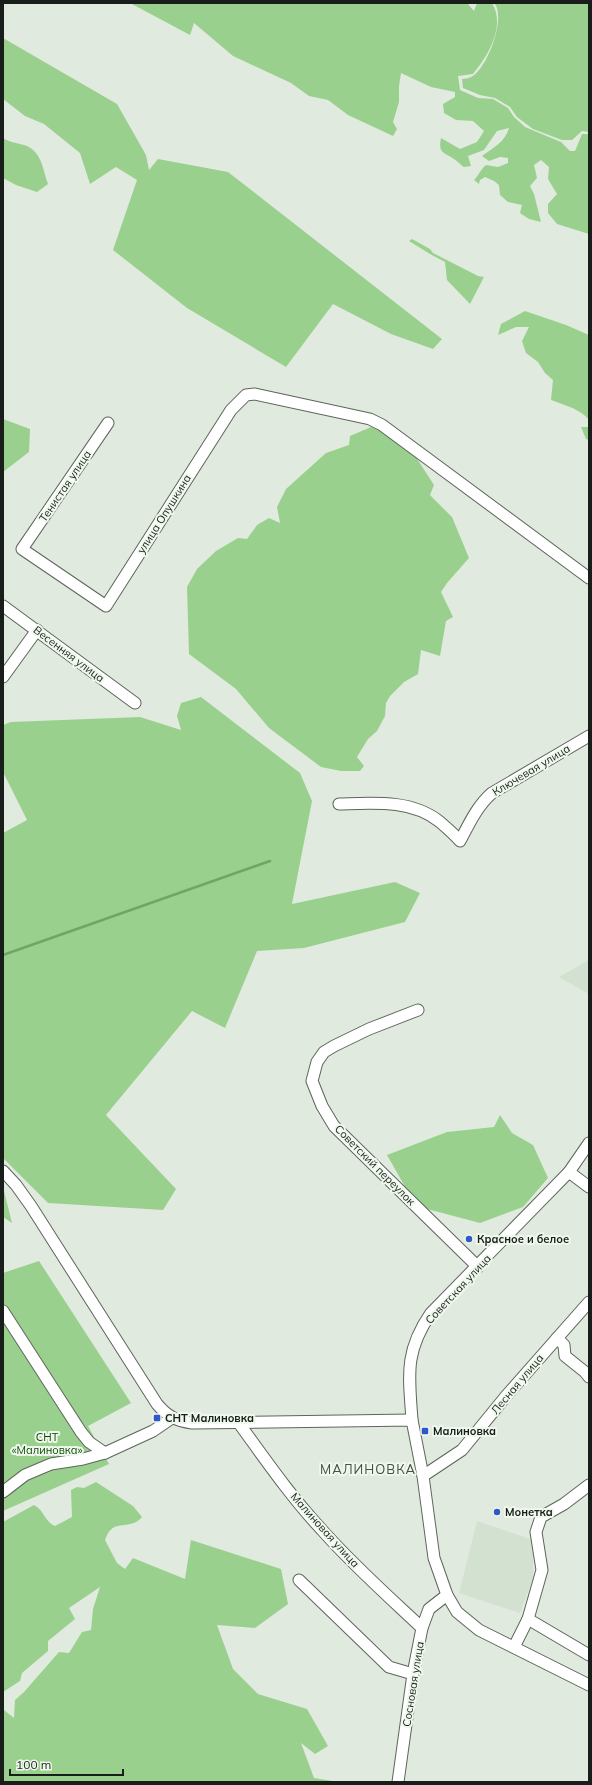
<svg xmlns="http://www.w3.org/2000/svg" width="592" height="1785" viewBox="0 0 592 1785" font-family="Mulish,sans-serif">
<rect width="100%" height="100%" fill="#e1eadf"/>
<!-- built -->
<g fill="#d3e1d0">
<path d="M589,960V994L559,977Z"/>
<path d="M477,1521L533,1540V1578L520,1613L459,1593Z"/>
</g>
<!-- green -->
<g fill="#9ad08e">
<path d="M130,3H467L474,11L477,3H492C506,26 488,56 473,74L458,76L460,90L478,98L493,99L508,108L514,117L525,127L561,142L570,151H575L582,134H589V234L557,224L548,213V204L557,194L548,179L549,167L541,160L534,165L537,178L530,186L534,194L541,222L529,219L520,213L522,205L508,202L500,195L499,185L494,181L485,177L480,180L479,184L474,180C479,175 480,170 486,165L498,167L508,163V158L500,157L489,161L482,156C493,148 505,142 509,128L497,131L484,150L468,156L471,166L464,167C461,165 457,161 454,159C443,152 438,153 441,138L460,149L477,142L484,131L473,121L456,120L444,113L443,104L455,97V92L431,87L401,73L399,86V102L393,122L397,129L393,136L348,115L328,100L309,96L291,83L233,56L194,23L190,35Z"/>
<path d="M494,3H589V132L582,131L572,140H562L533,129L517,117L510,107L495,98L480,95L463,88L462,79C465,79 469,78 471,77C487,70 507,16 494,3Z"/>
<path d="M3,38L117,104L146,155L149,170L158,159L228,172L442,339L433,349L391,334L333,304L286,367L187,308L113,250L137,180L116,167L90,184L80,153L44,124L25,116L3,99Z"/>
<path d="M3,138C11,143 19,143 27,146C42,153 43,170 48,184L37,192L16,185L3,178Z"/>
<path d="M412,239L430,249L433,253L478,276L484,277L470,304L447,280L445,262L430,254L409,241Z"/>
<path d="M525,311L566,325L589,335V420C581,409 564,405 551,400L553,380L545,373L538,362L526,353L522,341L529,327H516L498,335L501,324Z"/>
<path d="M3,419L30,429L29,452L3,472Z"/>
<path d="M371,427L391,435L412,451L434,485L430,495L452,517L469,558L447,583L441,592L453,617L446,621L440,656L421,650L418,674L404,682L390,696L386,703L385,716L377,731L368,739L357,757L364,766L360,771H341L321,767L269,728L236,689L189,654L187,587L197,569L216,551L238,538L247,539L257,525L269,518L280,523L277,507L286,489L326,453L349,445L350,436Z"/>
<path d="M581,427H589V440L586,439Z"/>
<path d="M201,697L300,773L312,801L292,904L395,882L420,893L405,922L304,948L257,951L225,1028L192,1011L106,1115L176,1189L163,1210L48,1203L3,1158V833L27,820L3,772V725L11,722L140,717L181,730L177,716L181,703Z"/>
<path d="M500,1115L512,1133L533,1145L548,1178L523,1207L480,1223L416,1206L387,1155L447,1132L494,1127Z"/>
<path d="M3,1190L4,1191L12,1223L3,1217Z"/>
<path d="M39,1261L131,1403L88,1426L109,1464L3,1511V1273Z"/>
<path d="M96,1482L133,1506L142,1517C140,1519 137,1522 134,1523C120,1528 112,1521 105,1540L117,1563L125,1569L133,1558L185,1579L191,1540L281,1569L288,1604L255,1628L217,1625L233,1669L258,1694L307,1709L328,1746L315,1754L301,1743L314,1778L339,1782H3V1711L4,1710L14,1718L15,1700L24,1692L59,1652L69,1653L82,1632L91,1630L93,1609L100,1587L69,1608L75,1619L48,1641V1651L22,1673L20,1681L3,1692V1522L34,1505C44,1510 45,1522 55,1526L72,1517L71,1490L77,1487L84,1488Z"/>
</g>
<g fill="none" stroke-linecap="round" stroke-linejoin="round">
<!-- stream -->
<path stroke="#6fa662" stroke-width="2.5" d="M3,955L270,861"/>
<defs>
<g id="minor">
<path d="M108,423L22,549L106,606L231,410L246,395L255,394L370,419L382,425L589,578"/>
<path d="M3,606L135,703"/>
<path d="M3,677L37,630"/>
<path d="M339,804C372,803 412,799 440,822C447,828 454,834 460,841C469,824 477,806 492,793L589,736"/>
<path d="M418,1010L369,1029L334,1046L324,1052L317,1062L312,1081L322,1106L334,1126L478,1267"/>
<path d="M3,1171L16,1185L31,1206L157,1404C167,1416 176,1421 192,1423L412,1420L423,1476L434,1558L447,1595L457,1612L479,1630L589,1685"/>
<path d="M569,1172L589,1187"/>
<path d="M3,1311L81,1432L89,1442L105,1453L153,1431L172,1418"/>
<path d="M557,1338L564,1345L565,1356L585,1372L589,1377"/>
<path d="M412,1420C409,1376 404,1352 431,1313L569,1172L589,1143"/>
<path d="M238,1422C265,1459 291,1497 322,1530C353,1565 388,1596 422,1628"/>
<path d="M423,1476L462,1450L506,1396L589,1302"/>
<path d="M3,1492L25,1475L51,1464L83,1459L105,1453"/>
<path d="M299,1580L389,1667L413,1674"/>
<path d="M528,1619L589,1655"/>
<path d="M514,1647L528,1619L542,1570L536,1532L541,1517L564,1504L589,1485"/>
<path d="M398,1782L413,1674L422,1628L429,1609L447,1595"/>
</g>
</defs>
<!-- minor casing -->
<use href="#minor" stroke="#5e655c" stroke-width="13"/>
<!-- minor -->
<use href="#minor" stroke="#fff" stroke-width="11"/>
</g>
<!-- markers -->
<g fill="#2f59c8" stroke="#eff8ed" stroke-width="1.5">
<circle cx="469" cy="1239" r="4"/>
<rect x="153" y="1414" width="8" height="8" rx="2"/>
<rect x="421" y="1427" width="8" height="8" rx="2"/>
<circle cx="497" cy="1512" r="4"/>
</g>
<g text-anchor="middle" stroke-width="4" stroke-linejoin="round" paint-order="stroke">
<!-- street labels -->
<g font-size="11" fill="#1a1e1a" stroke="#eff8ed">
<text transform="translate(65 486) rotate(-56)" y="4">Тенистая улица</text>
<text transform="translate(164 514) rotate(-58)" y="4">улица Опушкина</text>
<text transform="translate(69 654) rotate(37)" y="4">Весенняя улица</text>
<text transform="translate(531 770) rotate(-31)" y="4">Ключевая улица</text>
<text transform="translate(375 1165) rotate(45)" y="4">Советский переулок</text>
<text transform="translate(458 1289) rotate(-47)" y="4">Советская улица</text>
<text transform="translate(517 1384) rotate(-50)" y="4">Лесная улица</text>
<text transform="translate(325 1530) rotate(48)" y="4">Малиновая улица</text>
<text transform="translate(413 1684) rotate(-81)" y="4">Сосновая улица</text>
</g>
<!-- poi labels -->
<g font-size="11" font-weight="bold" fill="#1a1e1a" stroke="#eff8ed" text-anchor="start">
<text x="477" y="1243">Красное и белое</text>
<text x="165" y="1422">СНТ Малиновка</text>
<text x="433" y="1435">Малиновка</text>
<text x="505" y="1516">Монетка</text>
</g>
<!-- park labels -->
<g font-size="11" fill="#0d4600" stroke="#eff8ed">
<text x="47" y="1441">СНТ<tspan x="47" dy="13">«Малиновка»</tspan></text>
</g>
<!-- quarter labels -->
<g font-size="13" letter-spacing="1" fill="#484f46" stroke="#eff8ed">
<text x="368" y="1474">МАЛИНОВКА</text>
</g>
</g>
<!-- border -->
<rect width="592" height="1785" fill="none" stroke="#1a1e1a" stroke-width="8"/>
<!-- scale -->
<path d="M10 1769v6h113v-6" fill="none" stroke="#1a1e1a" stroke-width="2"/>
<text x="16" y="1769" font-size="12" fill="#1a1e1a" stroke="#eff8ed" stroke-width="3" paint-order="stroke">100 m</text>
</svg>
